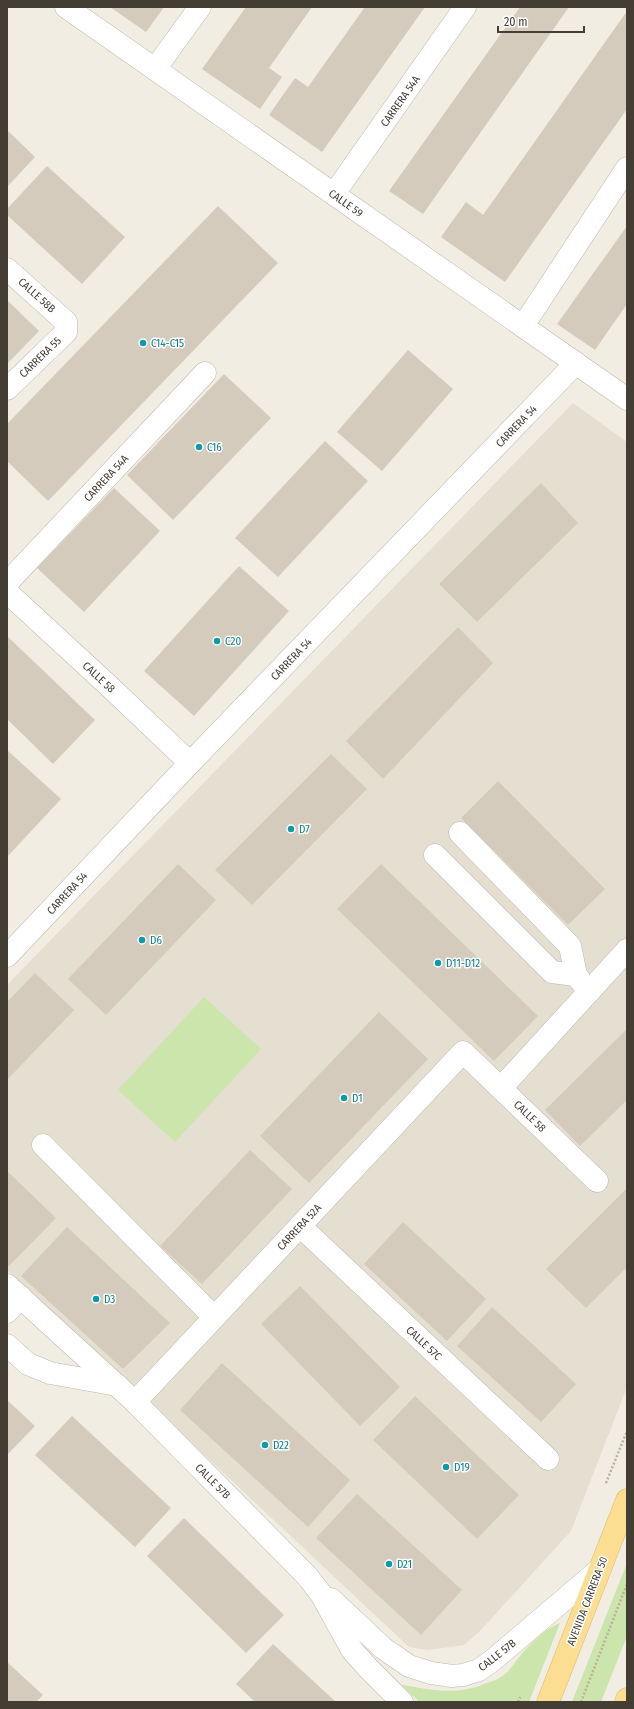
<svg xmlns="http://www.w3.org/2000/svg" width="634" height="1709" viewBox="0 0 634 1709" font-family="'Fira Sans Condensed',sans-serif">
<rect width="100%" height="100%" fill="#f1ede3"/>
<!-- residential -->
<path fill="#e5dfd1" d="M573,403L627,442V1387L571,1531L479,1632L464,1645L428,1650L409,1647L7,1270V985Z"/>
<!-- green -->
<g fill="#cbe5ac">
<path d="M204,997L261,1049L175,1142L118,1090Z"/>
<path d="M627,1563V1636L601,1702H572Z"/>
<path d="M560,1623L529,1702H419L402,1685C433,1690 457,1696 487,1683C492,1681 497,1680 501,1677C510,1672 518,1657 526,1649C536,1639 546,1628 560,1623Z"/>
</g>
<!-- building -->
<g fill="#d5cbbc">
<path d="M110,7H164L146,32Z"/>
<path d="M246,7H312L269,68L282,77L260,109L202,69Z"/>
<path d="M365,7H425L322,152L269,115L295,78L308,87Z"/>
<path d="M520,7H569L423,214L389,191Z"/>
<path d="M627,11V109L505,282L441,237L466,202L483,215Z"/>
<path d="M7,130L35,157L7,187Z"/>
<path d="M47,166L125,237L82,284L7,215V209Z"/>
<path d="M218,206L278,263L48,501L7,461V424Z"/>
<path d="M627,226V304L595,350L557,324Z"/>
<path d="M7,300L39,331L7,364Z"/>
<path d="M408,350L453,389L382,471L337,432Z"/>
<path d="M224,374L271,418L173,520L127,475Z"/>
<path d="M325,441L368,481L278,577L235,538Z"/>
<path d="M541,483L578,523L477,622L439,584Z"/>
<path d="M114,488L160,531L84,612L37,568Z"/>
<path d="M239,566L289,611L194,716L144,671Z"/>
<path d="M458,627L493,663L383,779L346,741Z"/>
<path d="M7,636L95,720L53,764L7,719Z"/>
<path d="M8,751L61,799L7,857V752Z"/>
<path d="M331,754L367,789L252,905L215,870Z"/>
<path d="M498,781L605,889L568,925L461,818Z"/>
<path d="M178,864L216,900L106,1015L68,979Z"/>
<path d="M381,864L538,1016L494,1061L337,909Z"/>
<path d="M35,973L74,1010L7,1080V1002Z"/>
<path d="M379,1012L428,1059L309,1183L260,1136Z"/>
<path d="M627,1029V1100L580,1146L545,1110Z"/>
<path d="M250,1150L292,1189L202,1284L160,1246Z"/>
<path d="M7,1171L56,1218L9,1266L7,1264Z"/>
<path d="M627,1188V1267L586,1308L546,1269Z"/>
<path d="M403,1222L486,1299L447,1341L364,1264Z"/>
<path d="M67,1227L170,1323L123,1369L21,1276Z"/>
<path d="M300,1286L400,1387L360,1426L261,1324Z"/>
<path d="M492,1307L576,1384L541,1422L457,1346Z"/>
<path d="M222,1363L350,1480L308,1527L180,1410Z"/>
<path d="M415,1396L519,1495L477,1539L373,1440Z"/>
<path d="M7,1400L35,1426L7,1455Z"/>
<path d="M72,1416L171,1508L135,1547L35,1455Z"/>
<path d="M357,1494L462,1590L421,1635L316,1538Z"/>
<path d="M184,1518L284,1615L246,1653L147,1556Z"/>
<path d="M273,1644L336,1702H255L236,1684Z"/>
<path d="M7,1662L43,1695L36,1702H7Z"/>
</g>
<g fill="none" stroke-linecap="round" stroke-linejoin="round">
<defs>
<g id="minor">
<path d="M66,7L627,399"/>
<path d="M155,69L200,7"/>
<path d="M334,194L465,7"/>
<path d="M7,269L66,322V332L7,389"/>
<path d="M523,326L627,168"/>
<path d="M7,583L205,373"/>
<path d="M7,592L110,687L190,763"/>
<path d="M460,833L570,946L576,975"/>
<path d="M435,855L552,972L576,975L589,992"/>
<path d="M7,956L190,763L576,363"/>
<path d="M501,1088L627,950"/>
<path d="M43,1145L214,1317"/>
<path d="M300,1226L548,1459"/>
<path d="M7,1285L135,1402L308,1577L321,1594L352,1650L368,1668L402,1702"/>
<path d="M7,1312L21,1297"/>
<path d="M7,1345L28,1364L50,1373L117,1385"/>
<path d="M135,1402L463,1052L597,1181"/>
<path d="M331,1599L383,1648L409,1666L431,1673L452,1676L463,1675L479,1670L493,1660L600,1569"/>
</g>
<g id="major">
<path d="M548,1702L627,1500"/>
<path d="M626,1702L627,1699"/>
</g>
</defs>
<!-- minor casing -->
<use href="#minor" stroke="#bfb7a9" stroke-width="23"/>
<!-- major casing -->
<use href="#major" stroke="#dfbb63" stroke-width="23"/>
<!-- path -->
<g stroke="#bdb098" stroke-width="2.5" stroke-dasharray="2 2" stroke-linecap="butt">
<path d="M606,1483L627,1431"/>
<path d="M518,1702L520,1697"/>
<path d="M581,1702L627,1584"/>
</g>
<!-- minor -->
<use href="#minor" stroke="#fff" stroke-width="22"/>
<!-- major -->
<use href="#major" stroke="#fbde92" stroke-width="22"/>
</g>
<!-- markers -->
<g fill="#0f9aa8" stroke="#fff" stroke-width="1.5">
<circle cx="143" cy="343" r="4"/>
<circle cx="199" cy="447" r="4"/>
<circle cx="217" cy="641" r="4"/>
<circle cx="291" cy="829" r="4"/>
<circle cx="142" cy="940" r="4"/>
<circle cx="438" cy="963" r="4"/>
<circle cx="344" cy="1098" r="4"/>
<circle cx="96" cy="1299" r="4"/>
<circle cx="265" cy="1445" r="4"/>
<circle cx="446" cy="1467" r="4"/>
<circle cx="389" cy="1564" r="4"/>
</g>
<g text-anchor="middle" stroke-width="3" stroke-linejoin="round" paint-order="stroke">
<!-- street labels -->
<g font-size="11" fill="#433d34" stroke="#fff">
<text transform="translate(400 101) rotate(-55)" y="4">CARRERA 54A</text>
<text transform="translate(346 203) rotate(35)" y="4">CALLE 59</text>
<text transform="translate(37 295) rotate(42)" y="4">CALLE 58B</text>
<text transform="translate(40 357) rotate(-44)" y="4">CARRERA 55</text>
<text transform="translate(516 426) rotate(-46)" y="4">CARRERA 54</text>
<text transform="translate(106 478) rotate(-47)" y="4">CARRERA 54A</text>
<text transform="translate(291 659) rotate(-46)" y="4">CARRERA 54</text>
<text transform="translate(99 677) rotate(43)" y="4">CALLE 58</text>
<text transform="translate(67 893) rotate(-47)" y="4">CARRERA 54</text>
<text transform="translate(530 1116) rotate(44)" y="4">CALLE 58</text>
<text transform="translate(299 1227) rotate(-47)" y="4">CARRERA 52A</text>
<text transform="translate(424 1343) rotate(43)" y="4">CALLE 57C</text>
<text transform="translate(213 1481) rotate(45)" y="4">CALLE 57B</text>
<text transform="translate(587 1601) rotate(-69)" y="4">AVENIDA CARRERA 50</text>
<text transform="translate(497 1655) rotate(-38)" y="4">CALLE 57B</text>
</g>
<!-- culture labels -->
<g font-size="11" fill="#0d838f" stroke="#fff" text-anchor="start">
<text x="151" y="347">C14-C15</text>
<text x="207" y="451">C16</text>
<text x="225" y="645">C20</text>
<text x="299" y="833">D7</text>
<text x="150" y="944">D6</text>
<text x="446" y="967">D11-D12</text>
<text x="352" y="1102">D1</text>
<text x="104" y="1303">D3</text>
<text x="273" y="1449">D22</text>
<text x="454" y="1471">D19</text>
<text x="397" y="1568">D21</text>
</g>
</g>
<!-- border -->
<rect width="634" height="1709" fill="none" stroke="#433d34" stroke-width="16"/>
<!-- scale -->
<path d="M498 26v6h86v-6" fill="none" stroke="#433d34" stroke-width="2"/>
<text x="504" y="26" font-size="12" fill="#433d34" stroke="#ffffff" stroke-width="3" paint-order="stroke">20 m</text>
</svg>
